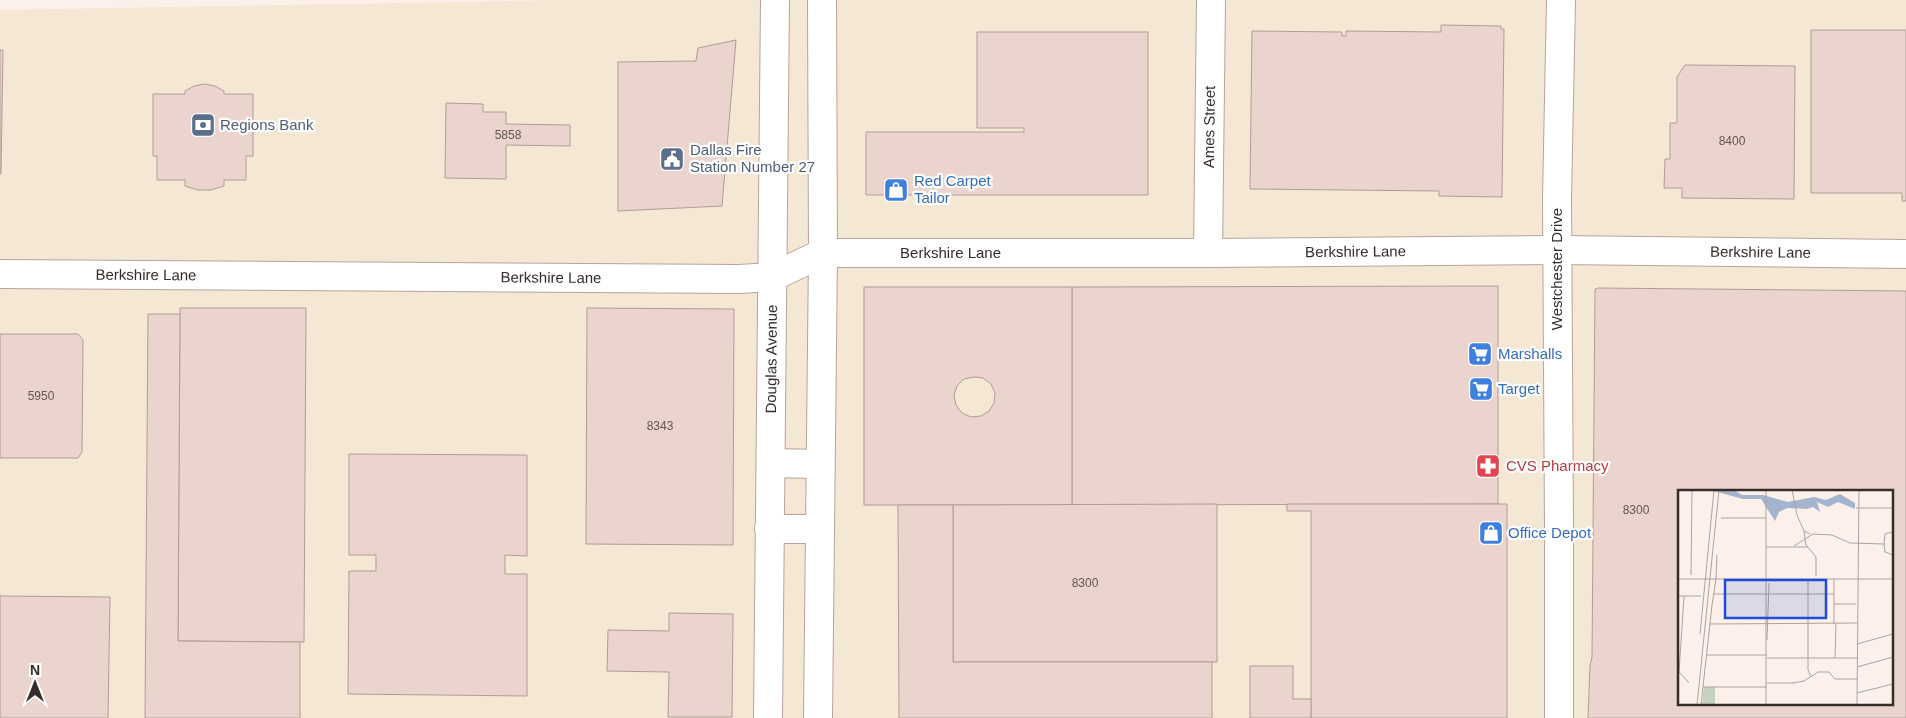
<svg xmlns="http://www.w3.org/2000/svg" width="1906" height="718" viewBox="0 0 1906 718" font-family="Arial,sans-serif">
<rect width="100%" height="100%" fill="#fdf0ea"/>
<!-- commercial -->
<path fill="#f4e7d3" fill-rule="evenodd" d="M560,0H1906V718H0V10ZM1680,492H1892V704H1680Z"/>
<!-- building -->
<g fill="#ead4cd" stroke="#b19c96" fill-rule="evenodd">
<path d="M1441,25L1501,26V29H1504L1502,197L1439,196V191L1250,189L1252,31L1342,32V36H1346V31L1441,32Z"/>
<path d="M1811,30H1906V201H1902V193H1811Z"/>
<path d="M977,32H1148V195H866V132H1024V128H977Z"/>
<path d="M736,40L722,206L618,211V62L696,61L698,48Z"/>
<path d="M0,50H3L1,174H0Z"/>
<path d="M1685,65L1795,66L1794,199L1682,198V188H1664L1665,159H1670V123H1677V77Z"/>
<path d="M205,84L215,86L224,91V94H253V156H246V180H224V186L211,190H198L185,186V180H157V156H153V94H185V91L194,86Z"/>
<path d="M446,103L483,104V112H506V124L570,125V146L506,145V179L445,178Z"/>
<path d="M1498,286V504L1072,505V287Z"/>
<path d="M864,287H1072V505H864ZM974,377L983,378L991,384L995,393L994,403L989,411L981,416L971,417L962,413L956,405L954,395L957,386L964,379Z"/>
<path d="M1598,288L1906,291V718H1588L1590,665L1592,657L1595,289ZM1680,492H1892V704H1680Z"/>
<path d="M180,308H306L304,642L178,641Z"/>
<path d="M587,308L734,309L733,545L586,544Z"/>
<path d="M148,314H180L178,641L300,642V718H145Z"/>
<path d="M0,334H78L83,340L82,452L78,458H0Z"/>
<path d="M349,454L527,455V556L505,555V574H527V696L348,694L349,571H376V555H349Z"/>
<path d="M1217,504V662H953V505Z"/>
<path d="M1287,504H1507V718H1311V511H1287Z"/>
<path d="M898,505H953V662H1212V718H899Z"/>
<path d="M0,596L110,597L108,718H0Z"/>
<path d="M669,613L733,614L732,717H668L669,672L607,671L608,630L669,631Z"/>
<path d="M1250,666H1293V699H1311V718H1250Z"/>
</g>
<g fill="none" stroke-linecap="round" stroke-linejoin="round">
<defs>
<g id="minor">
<path id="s1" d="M1208,253L1211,0"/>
<path id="s2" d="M0,274L739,279L772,277L823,253H1208L1558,250L1906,254"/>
<path d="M771,463L820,464"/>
<path d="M769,529H820"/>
<path id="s3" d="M768,718L775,0"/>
<path d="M818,718L823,253L822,0"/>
<path d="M1559,718V528L1557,198L1561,0"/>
</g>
</defs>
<!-- minor casing -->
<use href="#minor" stroke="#b7a49b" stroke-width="30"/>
<!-- minor -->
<use href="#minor" stroke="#fff" stroke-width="28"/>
</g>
<!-- icons -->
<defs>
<symbol id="bank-square" viewBox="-11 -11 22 22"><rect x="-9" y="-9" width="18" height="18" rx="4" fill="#5c6f8a" stroke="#fff"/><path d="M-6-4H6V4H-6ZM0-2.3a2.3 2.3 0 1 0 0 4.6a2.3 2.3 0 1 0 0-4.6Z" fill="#fff"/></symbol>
<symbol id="civic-square" viewBox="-11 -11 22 22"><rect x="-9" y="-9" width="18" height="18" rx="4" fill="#5c6f8a" stroke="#fff"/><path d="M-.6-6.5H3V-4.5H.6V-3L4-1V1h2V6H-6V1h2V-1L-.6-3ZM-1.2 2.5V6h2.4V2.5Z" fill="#fff"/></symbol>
<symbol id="shop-square" viewBox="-11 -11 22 22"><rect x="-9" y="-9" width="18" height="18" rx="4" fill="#3f7fe0" stroke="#fff"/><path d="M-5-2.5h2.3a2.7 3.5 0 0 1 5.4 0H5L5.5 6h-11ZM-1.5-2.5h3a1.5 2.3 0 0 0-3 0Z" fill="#fff"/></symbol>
<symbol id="supermarket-square" viewBox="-11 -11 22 22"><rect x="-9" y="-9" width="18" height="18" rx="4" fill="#3f7fe0" stroke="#fff"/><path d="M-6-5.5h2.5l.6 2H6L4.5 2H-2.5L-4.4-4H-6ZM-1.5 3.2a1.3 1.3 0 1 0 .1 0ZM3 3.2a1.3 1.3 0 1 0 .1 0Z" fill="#fff"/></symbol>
<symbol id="pharmacy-square" viewBox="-11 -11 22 22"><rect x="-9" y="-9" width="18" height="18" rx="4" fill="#e0444e" stroke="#fff"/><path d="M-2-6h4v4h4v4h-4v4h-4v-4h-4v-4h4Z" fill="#fff"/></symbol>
</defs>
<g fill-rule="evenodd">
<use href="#bank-square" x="189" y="111" width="28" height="28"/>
<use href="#civic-square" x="658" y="145" width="28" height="28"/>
<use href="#shop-square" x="882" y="176" width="28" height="28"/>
<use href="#supermarket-square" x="1466" y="340" width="28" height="28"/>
<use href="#supermarket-square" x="1467" y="375" width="28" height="28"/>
<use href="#pharmacy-square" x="1474" y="452" width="28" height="28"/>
<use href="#shop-square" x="1477" y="519" width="28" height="28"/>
</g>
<g text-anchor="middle" stroke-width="4.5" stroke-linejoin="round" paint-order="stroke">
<!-- number labels -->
<g font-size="12" fill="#625753">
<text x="508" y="139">5858</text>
<text x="1732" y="145">8400</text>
<text x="41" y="400">5950</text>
<text x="660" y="430">8343</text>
<text x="1636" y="514">8300</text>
<text x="1085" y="587">8300</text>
</g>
<!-- service labels -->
<g font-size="15" fill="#4e5e75" stroke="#fff" text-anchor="start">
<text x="220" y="130">Regions Bank</text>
<text x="690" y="155">Dallas Fire<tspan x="690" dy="17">Station Number 27</tspan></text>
</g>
<!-- street labels -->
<g font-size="15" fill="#352d2a" stroke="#fff">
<text dy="5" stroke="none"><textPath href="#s1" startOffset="126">Ames Street</textPath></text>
<text dy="5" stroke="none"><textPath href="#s2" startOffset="1361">Berkshire Lane</textPath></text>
<text dy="5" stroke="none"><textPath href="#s2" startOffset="956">Berkshire Lane</textPath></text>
<text dy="5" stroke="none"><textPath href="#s2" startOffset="1766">Berkshire Lane</textPath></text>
<text transform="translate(1557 269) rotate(-90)" y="5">Westchester Drive</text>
<text dy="5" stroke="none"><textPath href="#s2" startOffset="146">Berkshire Lane</textPath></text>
<text dy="5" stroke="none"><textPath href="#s2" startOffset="551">Berkshire Lane</textPath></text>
<text dy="5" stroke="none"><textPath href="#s3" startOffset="359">Douglas Avenue</textPath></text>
</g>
<!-- shop labels -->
<g font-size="15" fill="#366cbe" stroke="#fff" text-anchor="start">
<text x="914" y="186">Red Carpet<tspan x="914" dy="17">Tailor</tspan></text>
<text x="1498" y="359">Marshalls</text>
<text x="1498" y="394">Target</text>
<text x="1508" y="538">Office Depot</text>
</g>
<!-- health labels -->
<g font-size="15" fill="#be3a42" stroke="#fff" text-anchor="start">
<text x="1506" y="471">CVS Pharmacy</text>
</g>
</g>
<!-- overview -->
<g transform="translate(1678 490)">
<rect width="215" height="215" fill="#fdf0ea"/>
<path d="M26,197H37V215H24Z" fill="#c5d2bf"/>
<path d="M32,0H56L64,5H85L110,12L136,7L148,10L162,4L177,13V19L160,12L150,17L139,12L142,22L135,17L129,19L109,18L101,22L97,31L83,9H65Z" fill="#a4b3ce"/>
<path fill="none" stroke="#ada29d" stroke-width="1" d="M88,0V215M114,0L119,25L126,41L132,44M178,18H215M43,28H88M126,41L128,55L138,67V86M215,42L207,44L206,54L207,62L215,65M116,56L135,44L154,45L172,53L206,54M88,57H130M13,85L14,0M0,89H215M38,89L39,65M130,89V180L133,187M35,104H156M0,106H23M6,106L1,182L11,193M156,114H178M34,115L38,89M156,133V89M32,134L179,133M22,144L36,0M89,150L91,93M179,154L215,144M28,165H89M89,168H179M157,168L158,133M179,177L215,167M89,193H116M115,193L126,191L140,182H151L157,189H179M25,197H89M179,203L215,194M19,215L41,0M23,215L34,115M179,215L181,0"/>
<path fill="#1d4ed8" fill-opacity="0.15" stroke="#1d4ed8" stroke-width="2.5" d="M47,90H148V128H47Z"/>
<rect width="215" height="215" fill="none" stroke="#352d2a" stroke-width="2.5"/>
</g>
<!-- north arrow -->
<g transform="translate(35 683)" stroke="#ffffff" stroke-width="4" paint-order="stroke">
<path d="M0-4L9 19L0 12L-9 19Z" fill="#352d2a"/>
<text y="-8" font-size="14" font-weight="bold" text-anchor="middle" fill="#352d2a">N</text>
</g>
</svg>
